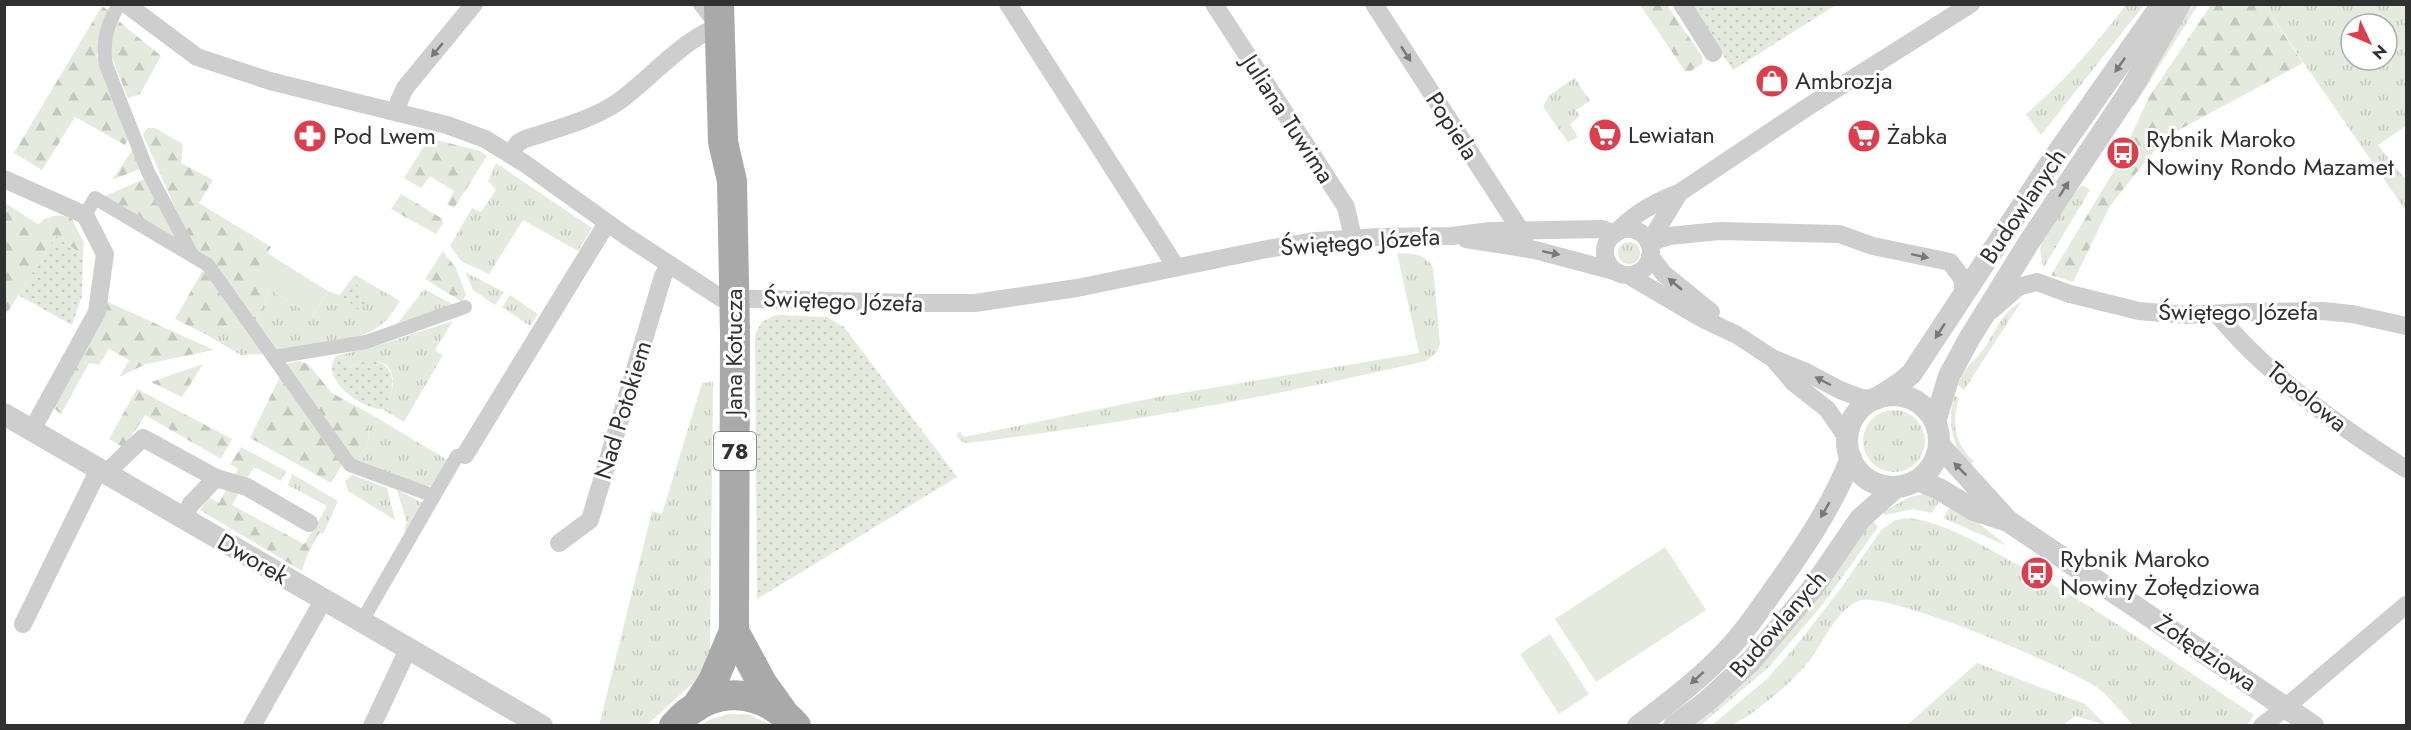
<svg xmlns="http://www.w3.org/2000/svg" width="2411" height="730" viewBox="0 0 2411 730" font-family="Jost,sans-serif">
<defs>
<pattern id="grass-tufts" width="24" height="20" patternUnits="userSpaceOnUse" patternTransform="scale(1.5)"><rect width="24" height="20" fill="#e4eadd"/><path d="M3 7l-1-3M5 7V3M7 7l1-3M15 17l-1-3M17 17v-4M19 17l1-3" fill="none" stroke="#c4c9be"/></pattern>
<pattern id="forest-firs" width="22" height="20" patternUnits="userSpaceOnUse" patternTransform="scale(1.5)"><rect width="22" height="20" fill="#e4eadd"/><path d="M5 1l3.5 6h-7zM16 11l3.5 6h-7z" fill="#c4c9be"/></pattern>
<pattern id="park-dots" width="8" height="8" patternUnits="userSpaceOnUse" patternTransform="scale(1.5)"><rect width="8" height="8" fill="#e4eadd"/><path d="M2 2h.1M6 6h.1" fill="none" stroke="#c4c9be" stroke-width="1.8" stroke-linecap="round"/></pattern>
</defs>
<rect width="100%" height="100%" fill="#fff"/>
<!-- grass -->
<g fill="url(#grass-tufts)" fill-rule="evenodd">
<path d="M2126,5H2144L2041,135L2026,114C2064,82 2096,44 2126,5Z"/>
<path d="M2193,5H2198L2134,106L2130,104L2139,85Z"/>
<path d="M2264,5H2406V126L2378,145L2406,180V211ZM2351,24H2387V60H2351Z"/>
<path d="M1575,78L1590,101L1576,110L1580,116L1570,124L1578,137L1568,142L1543,107L1549,95Z"/>
<path d="M496,163L592,228L578,251L523,220L489,274L461,261L450,246L472,208L481,212L496,190L488,181Z"/>
<path d="M2082,185L2090,190L2044,267C2030,233 2061,209 2082,185Z"/>
<circle cx="1629" cy="253" r="11"/>
<path d="M1397,253C1412,254 1426,253 1433,268L1440,343L1437,352L1426,361C1275,396 1121,424 967,443L962,442L956,435L960,432L964,437L1158,397L1419,353Z"/>
<path d="M465,272L504,292L495,305L473,290Z"/>
<path d="M355,275L400,301C393,312 386,323 375,329C354,342 303,346 278,350L274,348L254,323L269,289L312,316L328,291L340,295L351,302L350,304L363,290L350,281Z"/>
<path d="M424,289L456,306L399,327L398,323Z"/>
<path d="M510,295L538,314L530,326L502,307Z"/>
<path d="M2021,302L1964,390L1958,385C1962,370 1973,362 1983,350C1995,334 2001,312 2021,302Z"/>
<path d="M453,321L435,350L443,355L404,422L382,409C393,400 400,370 382,363C372,359 358,364 349,367L333,361L332,364L336,356L379,345Z"/>
<path d="M218,326L244,328L263,354L241,355L205,334Z"/>
<path d="M713,382L710,654L702,672L692,684L649,723L645,726H599L652,511L662,514L702,383Z"/>
<path d="M1954,396L1959,398C1951,423 1955,444 1974,461L1968,467C1953,447 1947,422 1954,396Z"/>
<circle cx="1894" cy="441" r="31"/>
<path d="M374,416L449,461L434,488L361,464L368,441L369,420Z"/>
<path d="M292,474L338,501L323,534L314,529L327,506L288,485Z"/>
<path d="M352,475L387,488L395,520L348,491L345,481Z"/>
<path d="M397,490L423,503L408,532L404,529L407,523Z"/>
<path d="M1923,494L1941,498L1932,513L1913,509L1885,515L1882,512L1910,497Z"/>
<path d="M1951,505L1970,516L2007,546L1943,518Z"/>
<path d="M1909,518C1941,522 1973,540 2002,556C2089,602 2171,660 2254,715L2247,725H2133C2122,714 2112,699 2099,689C2073,669 1883,589 1858,601C1836,611 1824,641 1810,660C1795,680 1756,713 1734,724C1728,727 1718,726 1712,725L1768,678L1799,642L1842,587L1881,530L1895,520Z"/>
<path d="M1872,520L1878,527L1823,604L1769,667L1702,724L1687,726Z"/>
<path d="M1977,663L2085,704L2106,725L2075,716L2063,725H1907Z"/>
<path d="M729,714L750,715L771,725H701L711,719Z"/>
</g>
<!-- forest -->
<g fill="url(#forest-firs)">
<path d="M1640,5H1667L1702,56L1703,63L1691,71H1685Z"/>
<path d="M2211,5H2264L2303,63L2164,138L2110,206L2073,282L2051,275L2117,166L2149,97Z"/>
<path d="M102,6L110,12L97,56L129,138L125,145L75,117L42,170L14,153Z"/>
<path d="M115,18L161,56L140,94L128,98L108,47Z"/>
<path d="M147,128H155L183,144L181,163L213,180L199,203L271,247L252,278L269,289L254,323L197,251L181,221L143,135Z"/>
<path d="M429,138L480,151L487,156L454,208L447,204L454,191L430,176L421,188L404,178Z"/>
<path d="M133,149L142,168L112,180Z"/>
<path d="M144,179L176,240L103,197Z"/>
<path d="M401,194L441,218L443,223L436,234L391,209Z"/>
<path d="M5,203L38,224C50,215 58,213 72,219L84,243L83,255L56,236L5,316Z"/>
<path d="M443,251L456,268L466,295L462,302L425,279Z"/>
<path d="M203,270L244,328L218,326L205,334L175,319Z"/>
<path d="M108,302L214,350L146,364L119,377L129,360L109,349L99,365L89,363L61,414L52,407Z"/>
<path d="M299,361L308,364L332,393L374,416L369,420L368,441L361,464L352,460L286,364Z"/>
<path d="M203,364L182,397L151,382Z"/>
<path d="M281,375L343,463L331,483L250,438Z"/>
<path d="M137,389L232,439L221,459L145,415L124,448L109,439Z"/>
<path d="M241,447L286,471L281,481L254,467L232,505L304,544L314,529L320,532L307,555L302,571L200,510L209,497L219,503L238,469L230,464Z"/>
</g>
<!-- park -->
<g fill="url(#park-dots)">
<path d="M1690,5H1836L1733,70Z"/>
<path d="M56,236L83,255L82,296L72,325L18,295Z"/>
<path d="M350,281L363,289L361,293L368,298L360,311L340,295Z"/>
<path d="M775,315L827,317L844,327L957,477L757,599L755,334L762,322Z"/>
<path d="M345,359L349,367C356,365 365,361 372,361C398,362 397,396 382,409C364,410 325,383 333,361Z"/>
</g>
<!-- garden -->
<g fill="#e4eadd">
<path d="M267,253L328,291L312,316L251,278Z"/>
<path d="M1665,547L1706,610L1596,682L1555,619Z"/>
<path d="M1550,634L1589,694L1559,714L1520,654Z"/>
</g>
<g fill="none" stroke-linecap="round" stroke-linejoin="round">
<!-- pedestrian -->
<g stroke="#cecece" stroke-width="14">
<path d="M120,4C107,22 102,43 106,65L148,172L192,255"/>
<path d="M85,215L95,198L208,265L350,465L434,496"/>
<path d="M274,357L366,342L465,307"/>
<path d="M362,621L457,456L465,455"/>
</g>
<!-- minor -->
<g stroke="#cecece" stroke-width="18">
<path d="M126,4L197,57L270,81L447,125L485,139L524,163L626,236L721,298L910,303H975L1077,288L1267,249L1316,241L1379,237L1452,236L1490,231L1602,229L1615,234C1633,214 1654,202 1679,193L1806,108L1971,4"/>
<path d="M1008,4L1176,267"/>
<path d="M1214,4L1346,207L1353,238"/>
<path d="M1374,4L1521,231L1526,248"/>
<path d="M1682,4L1713,53"/>
<path d="M398,113L399,101L405,88L474,4"/>
<path d="M511,154L518,143L525,139C555,129 588,121 615,104C644,85 689,33 720,27L702,4"/>
<path d="M4,179L85,215L105,254L97,312L32,430"/>
<circle cx="1628" cy="252" r="23"/>
<path d="M1466,239L1535,250L1614,271"/>
<path d="M1649,243L1669,236L1719,231L1839,234L1873,246L1950,262L1962,278L1964,294"/>
<path d="M1649,243L1679,193"/>
<path d="M1650,256L1664,274L1711,312"/>
<path d="M1628,275L1701,318L1737,335L1772,358L1804,371L1840,390L1861,398L1876,399"/>
<path d="M1992,310L2018,287L2037,282L2070,294L2139,311L2187,315L2247,312L2323,311L2352,314L2406,326"/>
<path d="M2217,314C2267,375 2340,427 2406,469"/>
<path d="M1775,361L1794,383L1827,409L1848,439"/>
<path d="M465,455L607,223"/>
<path d="M106,473L143,438L216,478L191,504L184,518"/>
<path d="M216,478L247,487L309,523"/>
<path d="M559,543L590,520L663,276L670,265"/>
<path d="M23,624L99,469"/>
<path d="M252,726L324,599"/>
<path d="M372,726L409,647"/>
<path d="M2262,726L2286,707L2406,605"/>
</g>
<!-- tertiary -->
<g stroke="#cecece" stroke-width="22">
<circle cx="1893" cy="441" r="46"/>
<path d="M1876,399L1902,382L1912,373L2051,162L2162,4"/>
<path d="M4,414L542,726"/>
<path d="M1935,422L1949,376L1969,339L2031,239L2131,89L2180,4"/>
<path d="M1939,445L2008,521"/>
<path d="M1918,480L1939,489L1974,510L2008,521L2313,726"/>
<path d="M1638,726C1671,701 1704,676 1731,646C1746,630 1758,612 1770,595C1801,552 1832,507 1851,458"/>
<path d="M1674,726L1706,702L1751,661L1812,589L1860,519L1896,487"/>
</g>
<!-- primary -->
<g stroke="#a9a9a9" stroke-width="30">
<path d="M734,631L762,683L782,711"/>
<path d="M696,707L713,681L734,631L735,334L732,181L723,142L719,4"/>
<path d="M674,726C710,684 760,686 796,726"/>
</g>
</g>
<!-- one-way arrows -->
<defs><path id="oneway-solid" d="M-6-.8H1V-3.2L6.5 0L1 3.2V.8H-6Z" transform="scale(1.5)"/></defs>
<g fill="#787878">
<use href="#oneway-solid" transform="translate(437 50) rotate(130)"/>
<use href="#oneway-solid" transform="translate(1406 54) rotate(57)"/>
<use href="#oneway-solid" transform="translate(2120 65) rotate(125)"/>
<use href="#oneway-solid" transform="translate(2064 189) rotate(-57)"/>
<use href="#oneway-solid" transform="translate(1551 253) rotate(12)"/>
<use href="#oneway-solid" transform="translate(1920 256) rotate(12)"/>
<use href="#oneway-solid" transform="translate(1675 284) rotate(-140)"/>
<use href="#oneway-solid" transform="translate(1940 331) rotate(123)"/>
<use href="#oneway-solid" transform="translate(1823 381) rotate(-152)"/>
<use href="#oneway-solid" transform="translate(1960 469) rotate(-135)"/>
<use href="#oneway-solid" transform="translate(1825 510) rotate(120)"/>
<use href="#oneway-solid" transform="translate(1697 678) rotate(138)"/>
</g>
<!-- icons -->
<defs>
<symbol id="shop-disc" viewBox="-11 -11 22 22"><circle r="9.5" fill="#db3f4e" stroke="#fff"/><path d="M-5-2.5h2.3a2.7 3.5 0 0 1 5.4 0H5L5.5 6h-11ZM-1.5-2.5h3a1.5 2.3 0 0 0-3 0Z" fill="#fff"/></symbol>
<symbol id="supermarket-disc" viewBox="-11 -11 22 22"><circle r="9.5" fill="#db3f4e" stroke="#fff"/><path d="M-6-5.5h2.5l.6 2H6L4.5 2H-2.5L-4.4-4H-6ZM-1.5 3.2a1.3 1.3 0 1 0 .1 0ZM3 3.2a1.3 1.3 0 1 0 .1 0Z" fill="#fff"/></symbol>
<symbol id="pharmacy-disc" viewBox="-11 -11 22 22"><circle r="9.5" fill="#db3f4e" stroke="#fff"/><path d="M-2-6h4v4h4v4h-4v4h-4v-4h-4v-4h4Z" fill="#fff"/></symbol>
<symbol id="bus-disc" viewBox="-11 -11 22 22"><circle r="9.5" fill="#db3f4e" stroke="#fff"/><path d="M-5-6H5V4H4V6H2V4H-2V6H-4V4H-5ZM-3.5-4V0h7V-4ZM-3.5 1.2v1.5H-2V1.2ZM2 1.2v1.5H3.5V1.2Z" fill="#fff"/></symbol>
</defs>
<g fill-rule="evenodd">
<use href="#shop-disc" x="1753" y="62" width="38" height="38"/>
<use href="#supermarket-disc" x="1586" y="116" width="38" height="38"/>
<use href="#pharmacy-disc" x="291" y="117" width="38" height="38"/>
<use href="#supermarket-disc" x="1845" y="117" width="38" height="38"/>
<use href="#bus-disc" x="2104" y="134" width="38" height="38"/>
<use href="#bus-disc" x="2018" y="554" width="38" height="38"/>
</g>
<g text-anchor="middle" stroke-width="6" stroke-linejoin="round" paint-order="stroke">
<!-- shield labels -->
<rect fill="#fff" stroke="#6f6f6f" stroke-width="1.5" x="714" y="432" width="42" height="38" rx="4.5"/>
<g font-size="22" font-weight="bold" fill="#313131">
<text x="735" y="459">78</text>
</g>
<!-- poi labels -->
<g font-size="24" fill="#313131" stroke="#fff" text-anchor="start">
<text x="1795" y="89">Ambrozja</text>
<text x="1628" y="143">Lewiatan</text>
<text x="333" y="144">Pod Lwem</text>
<text x="1887" y="144">Żabka</text>
<text x="2146" y="147">Rybnik Maroko<tspan x="2146" dy="28">Nowiny Rondo Mazamet</tspan></text>
<text x="2060" y="567">Rybnik Maroko<tspan x="2060" dy="28">Nowiny Żołędziowa</tspan></text>
</g>
<!-- street labels -->
<g font-size="24" fill="#313131" stroke="#fff">
<text transform="translate(1288 119) rotate(57)" y="8">Juliana Tuwima</text>
<text transform="translate(1452 126) rotate(57)" y="8">Popiela</text>
<text transform="translate(2023 206) rotate(-56)" y="8">Budowlanych</text>
<text transform="translate(1360 242) rotate(-4)" y="8">Świętego Józefa</text>
<text transform="translate(843 301) rotate(2)" y="8">Świętego Józefa</text>
<text x="2238" y="320">Świętego Józefa</text>
<text transform="translate(734 352) rotate(-90)" y="8">Jana Kotucza</text>
<text transform="translate(2307 397) rotate(39)" y="8">Topolowa</text>
<text transform="translate(623 410) rotate(-73)" y="8">Nad Potokiem</text>
<text transform="translate(253 559) rotate(30)" y="8">Dworek</text>
<text transform="translate(1778 624) rotate(-49)" y="8">Budowlanych</text>
<text transform="translate(2206 653) rotate(34)" y="8">Żołędziowa</text>
</g>
</g>
<!-- border -->
<rect width="2411" height="730" fill="none" stroke="#313131" stroke-width="12"/>
<!-- north arrow -->
<g transform="translate(2369 42) rotate(134)"><circle r="28" fill="#ffffff" stroke="#adadad" stroke-width="1.5"/>
<path d="M0-4.5L10 22L0 15L-10 22Z" fill="#db3f4e"/>
<text y="-9" font-size="16" font-weight="bold" text-anchor="middle" fill="#313131">N</text>
</g>
</svg>
